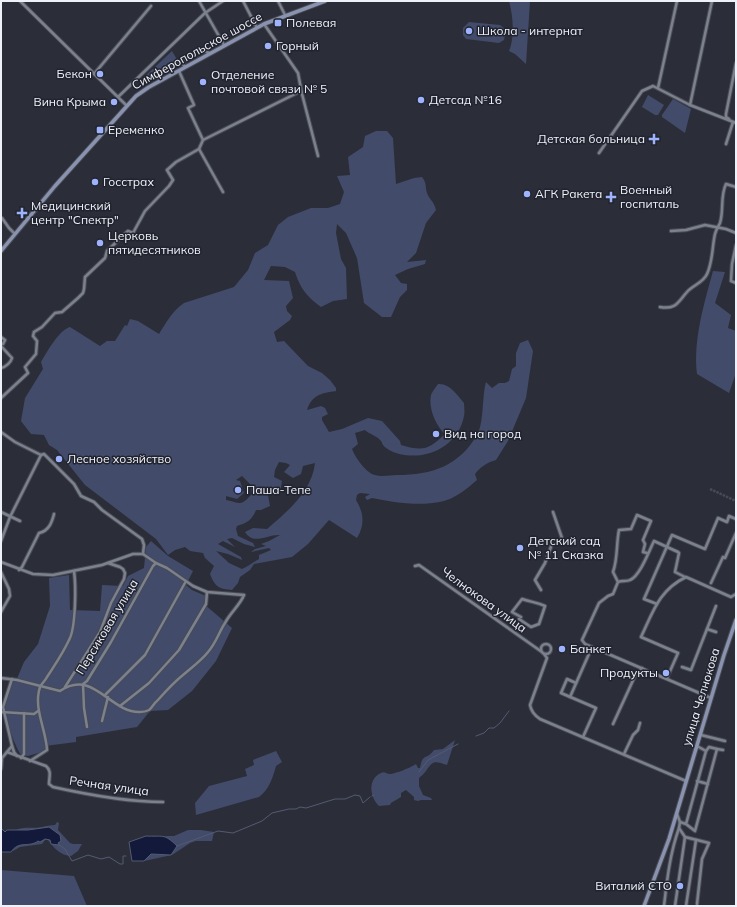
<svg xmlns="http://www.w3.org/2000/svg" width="737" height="907" viewBox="0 0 737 907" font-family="Mulish,sans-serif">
<rect width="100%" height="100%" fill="#2b2e39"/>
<!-- green -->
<g fill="#424b69" fill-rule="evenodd">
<path d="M509,1H530L526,64L515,54L509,51C515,38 513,15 509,1Z"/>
<path d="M469,22L500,25L506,30L504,40L499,43L466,39L463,35V28Z"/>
<path d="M172,51L179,63L141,85V80Z"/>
<path d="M648,95L664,105L658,115H655L642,107Z"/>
<path d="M673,99L691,109L685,133L662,117V115Z"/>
<path d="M376,131H387L393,138L396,184L414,178L422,177C427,183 425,187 427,193C429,199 434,201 436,210L426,223L416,253L407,262L426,260L425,264L408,269L395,275L401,283L407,284V290L400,297L391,317H382L364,303L357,258L346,233L337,224L336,233L341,259L346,268L347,299L333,301L321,307C307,297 300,288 295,272L285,267L271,266L264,280L289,281L293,298L286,306L287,311L292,316L290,320L274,332L277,342L284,341L308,366L322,373L330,380L336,388V391C321,393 312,395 307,410L321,406L325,408L328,414L322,417V420L329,432L342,429L368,418L382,421L400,441L401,445C424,452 429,449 445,434C436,426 428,408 431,395C432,392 436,387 438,384C450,383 457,395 464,403C464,407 465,412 464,416C458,447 425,462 396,453C393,452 386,449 383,445C382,444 382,441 380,440C377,436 369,434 365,430L355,433L358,444L352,449C355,457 366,473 375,475C382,477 390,475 397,475C432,475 460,466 478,433C484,420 482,396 486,382L492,388L499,383H505L509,381L512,369L516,366V353L520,343L528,340L533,351L526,398L508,441L496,460C488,462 480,467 475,474L477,480C469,487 462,493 452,498C430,508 395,503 372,498L367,500L365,497L370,494L360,493L357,495L356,500C364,513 365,525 357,538L329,520L308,544L292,557L254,564L250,570L240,577L238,583L232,590C219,589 215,587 210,574L214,566L205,558L203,553L190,551L185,547L175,550L168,555L156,539L85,485L57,450L49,445L44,435L31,434L21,421L25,398L43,369L41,362C47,352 59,330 70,327L100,346L107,341H115L125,325L127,326L130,319L138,321L159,334C166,323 172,311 184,303L234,287L248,270L255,253L268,245L278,225L288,217L311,208H328L340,204L344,192L337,176L350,175L348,157L363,147L365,136ZM279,462L286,463L290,465L284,472L293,478L301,474L303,466L315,463C312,491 287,512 267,529L253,528L245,532C254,546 267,534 280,535L269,541L261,544L266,546L255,549L251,552L269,548L271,550L259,555V559C253,562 249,566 242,569L229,563L216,551L228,554L242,560L241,557L218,544L223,541L235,547L227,539L232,538L244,544L255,547L253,543L238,536L236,529L237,526C247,523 252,520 256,510H261L270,506L268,495L280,493L282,481L274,477L275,470ZM242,476L250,484L252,494C240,507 241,503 226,500V496L237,499L244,493L240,481L236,480Z"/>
<path d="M713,271L725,272L715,303L731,315L728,328L736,331V373L729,393L697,374C693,340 704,304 713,271Z"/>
<path d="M151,541L168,556L193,571L186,585L192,590L206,596L204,604L232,628L216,661L192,691L168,710L150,711L137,727L76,737V742L45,746V751L28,756L21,755C14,744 2,713 6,701C7,694 11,689 12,683L16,681L24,662L38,644L50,606L49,578L69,575L70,610L100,611L102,585L123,586L128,576L144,568L146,547Z"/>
<path d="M455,740L447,765C435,761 433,760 426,771C424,774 421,776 419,778V786L423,795L431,798L432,800H421L418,801L414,800V797L406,790L401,793V797L391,803L390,805L379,806C370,798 367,779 381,773C385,771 386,774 390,774C395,774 412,767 416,764L418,768H420C423,752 426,761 434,750L443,749Z"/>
<path d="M276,751L282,762L276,766C273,777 269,790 259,797L196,815L195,803L209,786L247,776L245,769L254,765L253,760Z"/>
<path d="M57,822L59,823L58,830L70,843L73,844H82L78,851L71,856C61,856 53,847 48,840L46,839L42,844L20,847L13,851L12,850C17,842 25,844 33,842L35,843L38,840C43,841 46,837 52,838L54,842H57L60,840L57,835L55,837C50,835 48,831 41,831L39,829L31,831H16V830C24,826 33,829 42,827C46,826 50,825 55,825Z"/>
<path d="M188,830H201L214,832L212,841H196L190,843L172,855L144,861L167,837L161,836H174Z"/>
<path d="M1,870L74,876L87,906H1Z"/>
</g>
<!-- water -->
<g fill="#12193a" stroke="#545a73">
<path d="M49,827L60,835L61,841L58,843L59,845L51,844L50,840L45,839L40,842L38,841C29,848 19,840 11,852H1V828L5,832L7,830H28Z"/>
<path d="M146,836C163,837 164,833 177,846L171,855L151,854L144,861H132L129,842Z"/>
</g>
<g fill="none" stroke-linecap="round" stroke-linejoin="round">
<!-- stream -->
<g stroke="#545a73" stroke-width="1">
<path d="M476,736L484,733L489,728H494L500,723L509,711"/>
<path d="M419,772L428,760L458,744"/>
<path d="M372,796L374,795"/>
<path d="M59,845L65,849L72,861L88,855L101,859L109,857L120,864H123V856H126"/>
<path d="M177,846L218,831L233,833L262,821L272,813L289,809H296L300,807L306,808L335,799H345L355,795L360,796L363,803L370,797"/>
</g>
<!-- street-tunnel -->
<path stroke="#484b56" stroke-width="2.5" stroke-dasharray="2.5 1" stroke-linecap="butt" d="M710,489L736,501"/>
<defs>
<g id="street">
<path d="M20,1L126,105"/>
<path d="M199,1L224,45"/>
<path d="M243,1L257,28"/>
<path d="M278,1L285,15"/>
<path d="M264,24L298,73L302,94L318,156"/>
<path d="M185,67L183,64L185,58L200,50L210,53"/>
<path d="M179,71L194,105L188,108L203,140"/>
<path d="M94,74L151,6"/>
<path d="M658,88L677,1"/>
<path d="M118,97L205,13L223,1"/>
<path d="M690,105L712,1"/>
<path d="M729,119L726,117V114L736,63"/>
<path d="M726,144L733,122"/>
<path d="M199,149L203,140L301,91"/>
<path d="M199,149L223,192"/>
<path d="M599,153L642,91L653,86L690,105L736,123"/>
<path d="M2,218L9,228L15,234"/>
<path d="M671,231L686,230L705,225L726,229L736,233"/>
<path d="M736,245L732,264L731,281L736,283"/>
<path d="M660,307C676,310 678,302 687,292C693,285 703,283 707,274C713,261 712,247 715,234C716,230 718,227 720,223C724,210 720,196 726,184L736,187"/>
<path d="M1,337L5,340L3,344H1"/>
<path d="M1,346L12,358C11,362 6,367 1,368"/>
<path d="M1,398L28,373L25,367L36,354L37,341L33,336L34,332L42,327L55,313L62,312L78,298L83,293L84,289L85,277L105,258L107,251L128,231L133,233L145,211L169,186L173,180L167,170L176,162L199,149"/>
<path d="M1,432L15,442L41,455L44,454L74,484L81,496L94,502L102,510L142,539L144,545L143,554"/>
<path d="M1,512L20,521"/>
<path d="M553,512L563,541"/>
<path d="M1,541L10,517L41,455"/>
<path d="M647,553L643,552L645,544L643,540L651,521L637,515L631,529L619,530C616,545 618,558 613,572L618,582L613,594L608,596L599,603L582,640L585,644L711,698"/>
<path d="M1,562L33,574L53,575L102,565L133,554H143"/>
<path d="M415,566L419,565L542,652"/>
<path d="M19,570L22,567L39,533C49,531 52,522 54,514"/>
<path d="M1,572L9,589L10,596L1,612"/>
<path d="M618,582C622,580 626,582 630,580C640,576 649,551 654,541L678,552L679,553L675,572L685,577"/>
<path d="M711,583L723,557L725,558L736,533"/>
<path d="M541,590L535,580L545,563L552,544"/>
<path d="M657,604L644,599L672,535L705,549L718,518L727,522L729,516L736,519"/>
<path d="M519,619L531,627L539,624L545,606C536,602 531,602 522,599L512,612L521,617"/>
<path d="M707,629L716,606"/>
<circle cx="546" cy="649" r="5"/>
<path d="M544,654L547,658L530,705C531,711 534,715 540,719L686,781"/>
<path d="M682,667L691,670L707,629L716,632"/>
<path d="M1,678L17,680L60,691C93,668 110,713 140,712C143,712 147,711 149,710C152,708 154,703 157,701C165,692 174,682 183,675C192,667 201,661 208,652C216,643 219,632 225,623C230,613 240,605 244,595L207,592L193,586L167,568L156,563L143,554"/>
<path d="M667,678L678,653L641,637C653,612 659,590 686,577L731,597L736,594"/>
<path d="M576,683L567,679L561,693L596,708L583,737"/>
<path d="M65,687L100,632L111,603L124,579L125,573L123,569L120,567L108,563"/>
<path d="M105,695L145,655L186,581"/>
<path d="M570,697L592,647"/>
<path d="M120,706L149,683L179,650L206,604L207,592"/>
<path d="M1,712L34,714L38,711"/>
<path d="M102,721L108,697"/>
<path d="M613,724L635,676L642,668"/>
<path d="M87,727L84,708L83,684L87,681L111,642L153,566L156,563"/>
<path d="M701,735L725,741"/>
<path d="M12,746L14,752L17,756"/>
<path d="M697,746L706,751"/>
<path d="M717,749L723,750"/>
<path d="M7,752L46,766C52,771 49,777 49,784L53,787C89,795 126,802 163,802"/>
<path d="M624,754L633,735L638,730L640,723"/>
<path d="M21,758L24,754V713"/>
<path d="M30,761L47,750C46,729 33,708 40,687C42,683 45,681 47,677C55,665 63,653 69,640C76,628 76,585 74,571"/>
<path d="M1,769L2,758L12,746L3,707L12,679"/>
<path d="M697,781L708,784"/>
<path d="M677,814L680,822L679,828L685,837L709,843L702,859L697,904"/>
<path d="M680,822L686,824L695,831L717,749L709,747L706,751L686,824"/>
<path d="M664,906C667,880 670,853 679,828"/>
<path d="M675,906L685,837"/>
<path d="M686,906L696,840"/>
</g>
<g id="secondary">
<path d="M1,251L55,186L136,96L149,87L264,24L325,1"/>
<path d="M644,906L669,839L724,655L736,620"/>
</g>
</defs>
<!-- street casing -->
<use href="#street" stroke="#494b54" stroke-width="4.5"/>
<!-- secondary casing -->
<use href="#secondary" stroke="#494b54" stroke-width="5.5"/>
<!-- street -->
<use href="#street" stroke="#7c818e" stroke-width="2.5"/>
<!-- secondary -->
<use href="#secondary" stroke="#8992ae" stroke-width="3.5"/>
</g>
<!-- markers -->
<g fill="#9fb3fd" stroke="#21242f" stroke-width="1.5">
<rect x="274" y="19" width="8" height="8" rx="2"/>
<circle cx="469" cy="31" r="4"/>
<circle cx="268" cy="46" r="4"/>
<circle cx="100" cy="74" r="4"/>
<circle cx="203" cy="82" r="4"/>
<circle cx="421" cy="100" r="4"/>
<circle cx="114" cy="102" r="4"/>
<rect x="96" y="126" width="8" height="8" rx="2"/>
<path d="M652 133h4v4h4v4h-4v4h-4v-4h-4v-4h4z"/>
<circle cx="95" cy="182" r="4"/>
<circle cx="527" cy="194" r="4"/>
<path d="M609 191h4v4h4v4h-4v4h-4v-4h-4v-4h4z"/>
<path d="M20 207h4v4h4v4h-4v4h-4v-4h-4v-4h4z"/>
<circle cx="100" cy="243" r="4"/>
<circle cx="436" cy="434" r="4"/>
<circle cx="59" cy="459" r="4"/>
<circle cx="238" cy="490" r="4"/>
<circle cx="520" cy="548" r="4"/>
<circle cx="562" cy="649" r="4"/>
<circle cx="666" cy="673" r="4"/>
<circle cx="680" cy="886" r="4"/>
</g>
<g text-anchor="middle" stroke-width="3" stroke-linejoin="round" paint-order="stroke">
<!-- poi labels -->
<g font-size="12" fill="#eff1f9" stroke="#21242f" text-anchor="start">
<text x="286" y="27">Полевая</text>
<text x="477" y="35">Школа - интернат</text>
<text x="276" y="50">Горный</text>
<text x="92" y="78" text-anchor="end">Бекон</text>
<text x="211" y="79">Отделение<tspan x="211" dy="14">почтовой связи № 5</tspan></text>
<text x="429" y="104">Детсад №16</text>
<text x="106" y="106" text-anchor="end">Вина Крыма</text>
<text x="108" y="134">Еременко</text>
<text x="645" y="143" text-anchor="end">Детская больница</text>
<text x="103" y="186">Госстрах</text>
<text x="620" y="194">Военный<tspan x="620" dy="14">госпиталь</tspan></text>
<text x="535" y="198">АГК Ракета</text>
<text x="31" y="210">Медицинский<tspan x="31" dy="14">центр "Спектр"</tspan></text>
<text x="108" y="240">Церковь<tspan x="108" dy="14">пятидесятников</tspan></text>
<text x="444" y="438">Вид на город</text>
<text x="67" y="463">Лесное хозяйство</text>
<text x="246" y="494">Паша-Тепе</text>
<text x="528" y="545">Детский сад<tspan x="528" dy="14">№ 11 Сказка</tspan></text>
<text x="570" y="653">Банкет</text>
<text x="658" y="677" text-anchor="end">Продукты</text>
<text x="672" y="890" text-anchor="end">Виталий СТО</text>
</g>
<!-- street labels -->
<g font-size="12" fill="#eff1f9" stroke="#21242f">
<text transform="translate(197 51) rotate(-29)" y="4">Симферопольское шоссе</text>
<text transform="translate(484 600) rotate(36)" y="4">Челнокова улица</text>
<text transform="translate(107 627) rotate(-59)" y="4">Персиковая улица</text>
<text transform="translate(701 697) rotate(-73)" y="4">улица Челнокова</text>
<text transform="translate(109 786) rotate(8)" y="4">Речная улица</text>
</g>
</g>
<!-- border -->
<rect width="737" height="907" fill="none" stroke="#eff1f9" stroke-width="4"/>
</svg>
